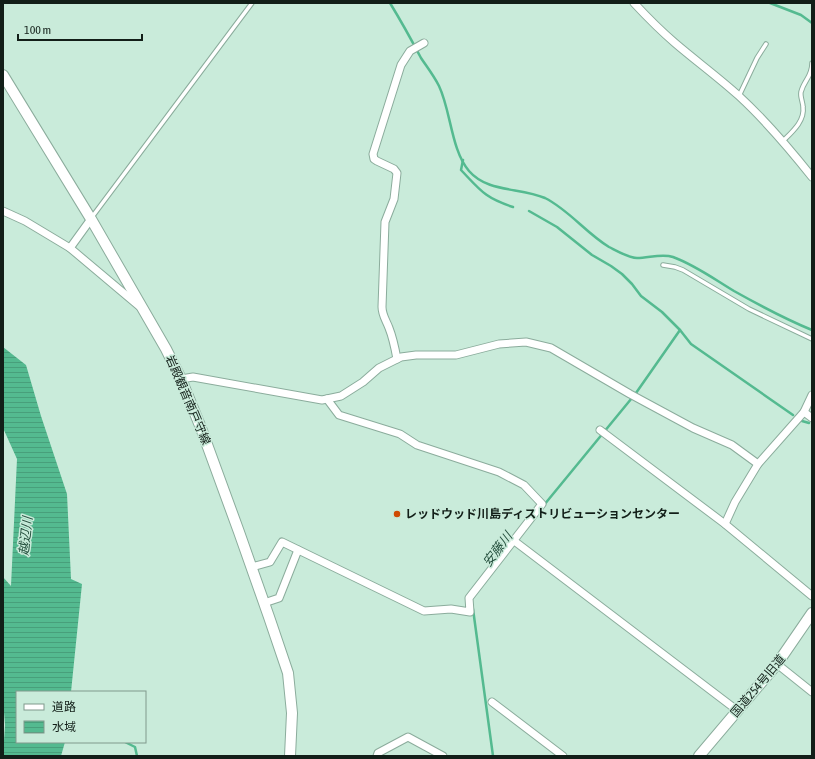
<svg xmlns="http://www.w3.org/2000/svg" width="815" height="759" viewBox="0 0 815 759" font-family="'Asap Condensed','Noto Sans JP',sans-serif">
<defs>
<pattern id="water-rules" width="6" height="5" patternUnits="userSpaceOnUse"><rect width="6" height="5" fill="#54ba90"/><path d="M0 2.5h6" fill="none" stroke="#489f7b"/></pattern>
</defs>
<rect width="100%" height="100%" fill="#c9ebda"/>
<!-- water -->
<path fill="url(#water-rules)" d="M3,347L26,365L41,416L67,494L71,579L82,584L71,692H17V742H65L61,756H3L5,725L3,699V577L11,586L17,459L3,428Z"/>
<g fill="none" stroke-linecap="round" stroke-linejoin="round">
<!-- stream -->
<g stroke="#54ba90" stroke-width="2.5">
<path d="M390,3C401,21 411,39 421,58C427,67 434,76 439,86C451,111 451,150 469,171C488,193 520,187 545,198C569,210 586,233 609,247C617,251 629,258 637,258C649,258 662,253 673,257C695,265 714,279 734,291C759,305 785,319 812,330"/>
<path d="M770,3L801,15L812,23"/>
<path d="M463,160L461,170C481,191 485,198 513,207"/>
<path d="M529,211L557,227L592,255L611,266L622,274L632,284L641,296L662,312L680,330L691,344L793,415"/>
<path d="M802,421L809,423"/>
<path d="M544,505L636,393L680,330"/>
<path d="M473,609L493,756"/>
<path d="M125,742L135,747L137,756"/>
</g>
<defs>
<g id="lane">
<path d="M739,96L757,58L766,44"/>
<path d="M783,141C792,132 805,121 803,107C803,102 800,97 801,92C804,80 812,77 812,63"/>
<path d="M92,217L252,3"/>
<path d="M663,265L675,267L683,270L749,309L812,339"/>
</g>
<g id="street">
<path d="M634,3C647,17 661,31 675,43C696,61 718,77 739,96C766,121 789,148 812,177"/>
<path d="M3,211L25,221L70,248L91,219"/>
<path d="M70,248L139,306"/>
<path d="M397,359C395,348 393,338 389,328C386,320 382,315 382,307L385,222L394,199L397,173L394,169L377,161L374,159L373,154L401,65L410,51L424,43"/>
<path d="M181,379L193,377L322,400L341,396L363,382L379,368L401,357L416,355H456L499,344L526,342L551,348L630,394L693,428L732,445L758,464"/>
<path d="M804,412L812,418"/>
<path d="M600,430L725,524L812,596"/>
<path d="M725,524L735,502L758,464L804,412L812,395"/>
<path d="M513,540L738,711"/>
<path d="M252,567L270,562L282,542L424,611L451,609L470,612L469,598L542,504L524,485L499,472L417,445L400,434L339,415L327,399"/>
<path d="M264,603L279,598L298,550"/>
<path d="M777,664L812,692"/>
<path d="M492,702L563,756"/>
<path d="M377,756L378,753L408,737L443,756"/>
</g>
<g id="secondary">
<path d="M3,75L91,219L166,349L181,379L201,428L239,532L269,617L288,673L292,713L290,756"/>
<path d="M699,756L777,664L812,613"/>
</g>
</defs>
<!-- lane casing -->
<use href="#lane" stroke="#8bac9c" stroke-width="5.5"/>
<!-- street casing -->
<use href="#street" stroke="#8bac9c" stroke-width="9"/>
<!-- secondary casing -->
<use href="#secondary" stroke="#8bac9c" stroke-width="12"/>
<!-- lane -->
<use href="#lane" stroke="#fff" stroke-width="3.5"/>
<!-- street -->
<use href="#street" stroke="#fff" stroke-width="7"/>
<!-- secondary -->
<use href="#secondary" stroke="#fff" stroke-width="10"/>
</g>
<!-- markers -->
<circle fill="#cf4b03" stroke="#c9ebda" stroke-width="1.5" cx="397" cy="514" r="4"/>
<g text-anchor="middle" stroke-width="3" stroke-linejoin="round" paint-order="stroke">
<!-- street labels -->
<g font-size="12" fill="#121e18" stroke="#c9ebda">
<text transform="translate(188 400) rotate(67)" y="4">岩殿観音南戸守線</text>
<text transform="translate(758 686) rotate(-50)" y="4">国道254号旧道</text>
</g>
<!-- poi labels -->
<g font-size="12" font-weight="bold" fill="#121e18" stroke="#c9ebda" text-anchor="start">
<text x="405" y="518">レッドウッド川島ディストリビューションセンター</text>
</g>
<!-- water labels -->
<g font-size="13" font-style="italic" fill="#26513f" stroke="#c9ebda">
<text transform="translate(25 536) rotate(-84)" y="5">越辺川</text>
<text transform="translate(497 549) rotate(-53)" y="5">安藤川</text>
</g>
</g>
<!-- border -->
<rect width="815" height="759" fill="none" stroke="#121e18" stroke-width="8"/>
<!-- legend -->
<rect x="16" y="691" width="130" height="52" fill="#c9ebda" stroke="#80998c"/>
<rect x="24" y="704" width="20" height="6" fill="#ffffff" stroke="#80998c"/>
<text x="52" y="711" font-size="12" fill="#121e18">道路</text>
<rect x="24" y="721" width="20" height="12" fill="url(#water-rules)" stroke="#80998c"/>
<text x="52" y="731" font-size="12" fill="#121e18">水域</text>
<!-- scale -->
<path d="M18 34v6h124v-6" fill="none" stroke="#121e18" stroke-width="2"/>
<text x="24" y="34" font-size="12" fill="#121e18" stroke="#c9ebda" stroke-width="3" paint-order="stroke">100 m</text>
</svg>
